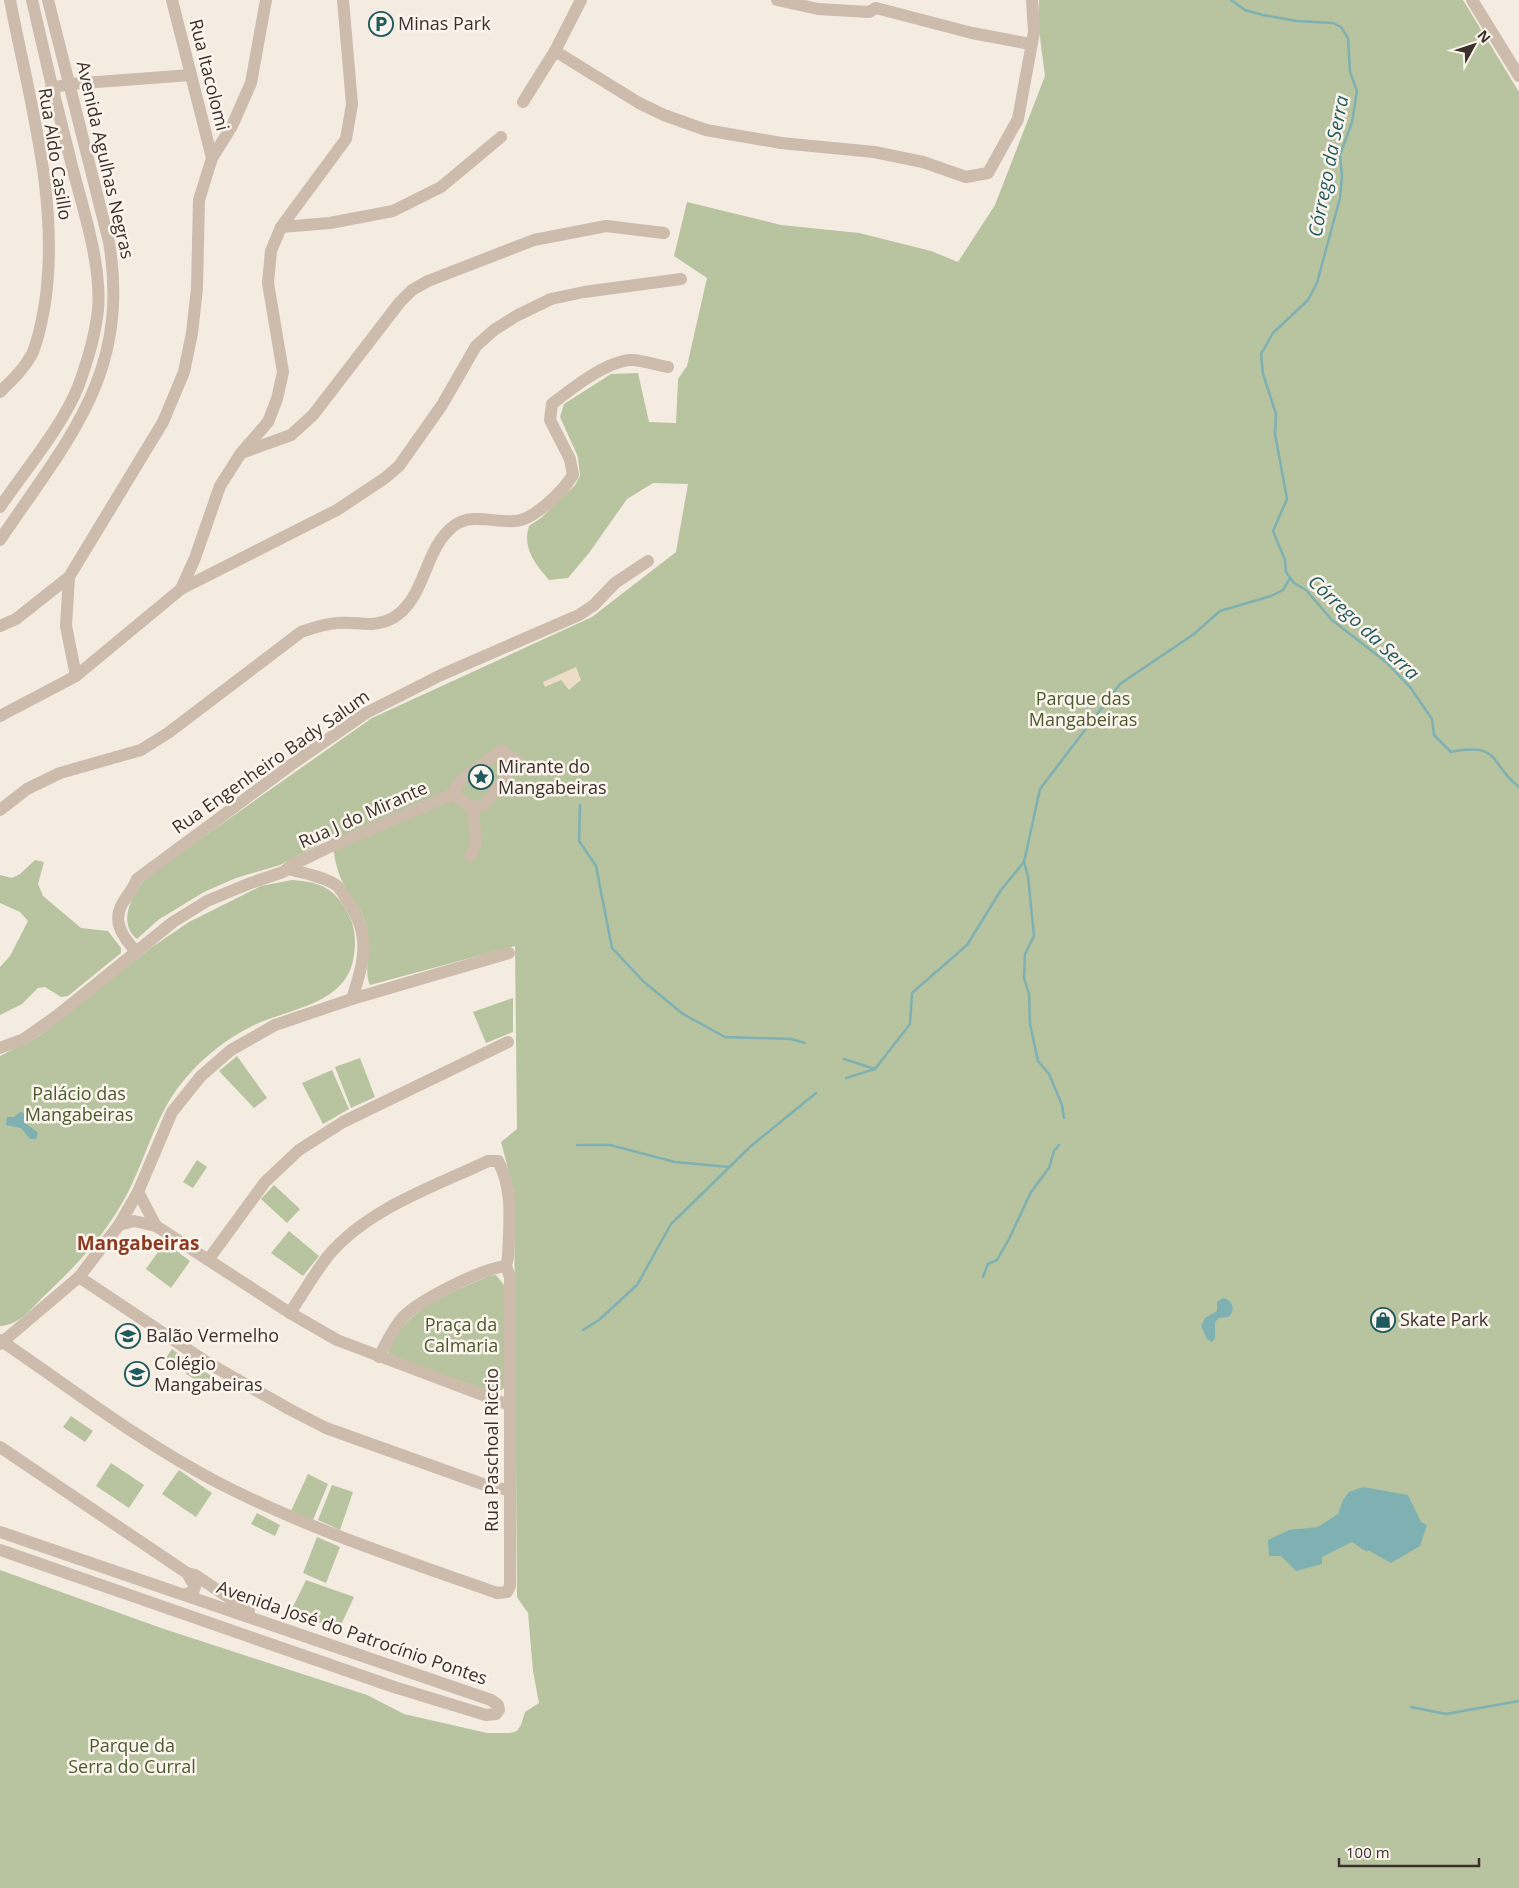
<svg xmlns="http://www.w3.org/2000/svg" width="1519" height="1888" viewBox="0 0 1519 1888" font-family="'Open Sans',sans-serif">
<rect width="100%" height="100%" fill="#f4ebe1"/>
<!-- green -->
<g fill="#b8c4a0">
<path d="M1039,0H1463L1519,92V1888H0V1570L161,1628L367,1695L404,1714L487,1733H510L517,1731L521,1725L525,1712L539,1703L533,1671L528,1613L517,1597L514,1192L501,1142L517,1129L515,946L370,985C364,976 370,943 367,929C364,911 352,900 344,885C337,872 333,854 333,840L329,839L280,865L236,878L204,892L158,920L137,939C115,922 135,889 149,875L372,718L592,617L676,552L688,484L653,483L627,499L589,553L568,578L549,580C535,564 522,548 529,526L541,518L575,485L580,476L578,457L560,417L564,404L611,374L638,373L649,422L676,423L678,379L687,366L707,278L674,256L687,202L781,225L859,233L931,251L958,262L995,205L1045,76L1038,22Z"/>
<path d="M35,860L44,862L38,884L43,896L81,928L108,931L121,948V953L68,996L61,997L45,987L38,988L22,1004L0,1015V967L10,956L28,921L20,912L0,903V875L12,878L20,874Z"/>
<path d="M292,880C321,882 335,888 349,915C355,927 356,941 354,955C348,1005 289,1008 252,1026C226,1039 202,1058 184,1080C153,1117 145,1165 121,1205C100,1241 73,1269 43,1297C31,1309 19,1325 0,1326V1056L39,1036L152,947L189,922L261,886Z"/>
<path d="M513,998V1032L486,1043L473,1012Z"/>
<path d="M237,1056L267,1098L254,1108L219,1071Z"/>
<path d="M360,1058L375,1097L351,1108L335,1067Z"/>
<path d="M332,1070L349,1109L323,1124L302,1083Z"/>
<path d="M197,1160L207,1167L193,1188L183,1182Z"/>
<path d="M274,1185L300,1209L287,1223L261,1199Z"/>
<path d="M289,1231L319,1256L303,1276L271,1253Z"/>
<path d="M165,1242L190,1261L171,1288L146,1269Z"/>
<path d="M496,1275L504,1285L505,1386L502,1390L489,1391L391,1356L389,1353C388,1344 393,1339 398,1332C423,1301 453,1292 489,1276Z"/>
<path d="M172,1349L191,1363L184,1372L165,1359Z"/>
<path d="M192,1363L216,1379L209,1389L185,1373Z"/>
<path d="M71,1416L93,1431L85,1442L63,1427Z"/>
<path d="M111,1463L144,1485L129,1508L96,1486Z"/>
<path d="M179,1470L212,1493L196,1517L162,1494Z"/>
<path d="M308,1474L328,1484L313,1520L291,1511Z"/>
<path d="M332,1485L353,1492L340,1530L318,1520Z"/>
<path d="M257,1513L280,1525L275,1536L251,1524Z"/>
<path d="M317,1537L340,1547L326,1583L303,1573Z"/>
<path d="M306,1580L354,1597L339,1629L290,1613Z"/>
</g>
<!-- plaza -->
<path fill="#ecdcc8" d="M576,667L581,680L569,690L561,680L545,687L543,682Z"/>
<!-- water -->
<g fill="#7fb0b2">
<path d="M20,1112L25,1113L28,1125L38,1133L36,1139H30L21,1128L6,1125L7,1117H14Z"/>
<path d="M1223,1298C1233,1300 1236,1310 1229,1317L1219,1318L1215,1322V1338L1212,1342L1207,1339L1201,1326L1205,1318L1217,1311V1302Z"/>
<path d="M1363,1487L1408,1495L1421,1522L1427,1525L1420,1546L1391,1563L1368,1550L1367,1552L1352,1542L1322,1557V1564L1296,1571L1281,1556H1269L1268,1540L1289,1530L1318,1527L1338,1514L1343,1500L1349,1492Z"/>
</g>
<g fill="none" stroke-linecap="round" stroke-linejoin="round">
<!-- stream -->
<g stroke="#7fb0b2" stroke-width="2.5">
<path d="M1231,0L1245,10L1263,15L1297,21L1333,23L1341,27L1348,38L1350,72L1357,91L1352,122L1340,155L1342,176L1340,198L1317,283L1308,300L1273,333L1261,354L1263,374L1276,414L1275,434L1287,499L1273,531L1285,560L1286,572L1294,583L1306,590L1332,620L1386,662L1410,687L1432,719L1434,735L1451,752C1502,742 1489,764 1519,787"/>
<path d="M580,805L579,841L596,866L612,948L644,982L683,1014L725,1037L791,1039L805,1043"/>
<path d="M844,1059L875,1069L910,1024L912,993L967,945L1001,890L1024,862"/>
<path d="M846,1078L875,1069"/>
<path d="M1064,1118L1062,1105L1049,1074L1038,1061L1030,1024L1029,994L1024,978L1025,954L1034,936L1028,876L1024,862L1040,789L1120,684L1194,634L1220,611L1271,596L1283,590L1290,578"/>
<path d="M577,1145H610L675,1162L729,1167"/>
<path d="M983,1277L988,1264L997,1260L1009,1239L1031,1192L1049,1168L1054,1151L1059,1145"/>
<path d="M583,1330L599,1320L637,1285L671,1224L751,1146L816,1093"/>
<path d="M1411,1707L1446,1714L1519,1701"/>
</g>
<!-- minor -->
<g stroke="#cdbbac" stroke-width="12">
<path d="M172,0L212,158"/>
<path d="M777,0L818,9L869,12L876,8L972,33L1030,44"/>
<path d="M1472,0L1519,76"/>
<path d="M555,51L639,103L664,115L706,130L781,143L874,152L923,162L966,177L988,173L1018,119L1034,32L1032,0"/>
<path d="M51,88L70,84L191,75"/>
<path d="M523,102L555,51L581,0"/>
<path d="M281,227L330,223L393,211L441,187L501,137"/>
<path d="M0,392C12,380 24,369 32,354C39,339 42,320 45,303C60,202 29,99 10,0"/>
<path d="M244,452L291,435L313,415L400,302L412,290L428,281L534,240L606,226L664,233"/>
<path d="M0,507C24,472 63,425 78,387C87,363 95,336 98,310C102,264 82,206 71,162C57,108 44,54 32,0"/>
<path d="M0,540C68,439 131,373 109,242L48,0"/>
<path d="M181,589L195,558L220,486L241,453L268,422L277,399L283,372L268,283L271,251L281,227L346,139L352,104L343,0"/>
<path d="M0,626L16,619L69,577"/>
<path d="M76,676L66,626L69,577L163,422L184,372L192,333L197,288L199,200L212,158L232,126L251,83L266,0"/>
<path d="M0,716L76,676L181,589L337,510L385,478L399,466L442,405L476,346L494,330L516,316L551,299L584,292L681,279"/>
<path d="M501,750L518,761L485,804L473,808L453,794L459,782Z"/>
<path d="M0,810L27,789L60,773L141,750L168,733L301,632C313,628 324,624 337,623C358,621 372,629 393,618C427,598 423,548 455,525C472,513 496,523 515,521C534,520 563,491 573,475L570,459L550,420L552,404C571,389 609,359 633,360C645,361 657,365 668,367"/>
<path d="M470,856L476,845L473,808"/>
<path d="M288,869C303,873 322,876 336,885C340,888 344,895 347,900C372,935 364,961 352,999"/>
<path d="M137,953C126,940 112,925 121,906C126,896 133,890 137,879L295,762L366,713L441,675L579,615L594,605L615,583L648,561"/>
<path d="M0,1048L24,1039L58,1015L173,922L207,901L248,884L283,872L292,865L327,848L453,794"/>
<path d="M119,1225L134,1221L156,1226L138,1192"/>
<path d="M156,1226L290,1313L337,1340L509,1405"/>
<path d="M208,1260L265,1182L299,1150L343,1122L508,1042"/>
<path d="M79,1277L208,1363L289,1409L326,1428L491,1487L510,1490"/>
<path d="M0,1340C71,1388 139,1441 215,1481C305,1528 401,1559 497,1593L507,1592L510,1586V1277L506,1266L508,1257C509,1225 514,1190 498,1161H488C434,1187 368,1208 328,1256C314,1274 302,1295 290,1313"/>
<path d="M0,1344L79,1277L119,1225L138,1192L172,1112L201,1076L231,1050L275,1025L352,999L509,953"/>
<path d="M379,1357C386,1344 393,1328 403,1317C421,1299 481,1269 506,1266"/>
<path d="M0,1447L187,1573L195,1587L193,1592L185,1594"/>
<path d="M0,1532L491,1700L498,1705L499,1710L496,1714L486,1715L394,1687L0,1550"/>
<path d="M187,1573L195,1575L249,1611"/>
</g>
</g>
<!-- icons -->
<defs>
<symbol id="parking-ring" viewBox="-11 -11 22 22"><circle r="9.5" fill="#fbf5ee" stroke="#1f5a5e" stroke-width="1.5"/><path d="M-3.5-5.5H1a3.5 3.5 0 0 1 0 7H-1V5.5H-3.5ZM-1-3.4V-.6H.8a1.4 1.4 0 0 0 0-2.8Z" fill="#1f5a5e"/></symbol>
<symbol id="sight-ring" viewBox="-11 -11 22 22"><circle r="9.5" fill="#fbf5ee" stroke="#1f5a5e" stroke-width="1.5"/><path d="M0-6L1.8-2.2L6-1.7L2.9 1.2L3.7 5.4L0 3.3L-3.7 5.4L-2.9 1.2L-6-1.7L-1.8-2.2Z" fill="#1f5a5e"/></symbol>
<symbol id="shop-ring" viewBox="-11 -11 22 22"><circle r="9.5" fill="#fbf5ee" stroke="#1f5a5e" stroke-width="1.5"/><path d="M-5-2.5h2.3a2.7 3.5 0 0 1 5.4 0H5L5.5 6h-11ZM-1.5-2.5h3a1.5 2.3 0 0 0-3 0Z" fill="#1f5a5e"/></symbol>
<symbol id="school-ring" viewBox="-11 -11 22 22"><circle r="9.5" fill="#fbf5ee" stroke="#1f5a5e" stroke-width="1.5"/><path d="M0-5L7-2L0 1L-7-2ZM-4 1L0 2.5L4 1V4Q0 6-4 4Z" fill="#1f5a5e"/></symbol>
</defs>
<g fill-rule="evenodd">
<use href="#parking-ring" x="367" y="10" width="28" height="28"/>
<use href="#sight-ring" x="467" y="763" width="28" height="28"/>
<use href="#shop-ring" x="1369" y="1306" width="28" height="28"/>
<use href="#school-ring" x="114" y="1322" width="28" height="28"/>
<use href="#school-ring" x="123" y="1360" width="28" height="28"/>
</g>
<g text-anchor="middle" stroke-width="5" stroke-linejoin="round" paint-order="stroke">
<!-- poi labels -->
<g font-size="18" fill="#3b302b" stroke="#fbf5ee" text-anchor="start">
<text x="398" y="30">Minas Park</text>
<text x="498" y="773">Mirante do<tspan x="498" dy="21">Mangabeiras</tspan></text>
<text x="1400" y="1326">Skate Park</text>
<text x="146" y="1342">Balão Vermelho</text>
<text x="154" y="1370">Colégio<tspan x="154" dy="21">Mangabeiras</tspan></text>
</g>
<!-- street labels -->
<g font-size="18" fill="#3b302b" stroke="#fbf5ee">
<text transform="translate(209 75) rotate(76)" y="6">Rua Itacolomi</text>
<text transform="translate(55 154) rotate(81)" y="6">Rua Aldo Casillo</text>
<text transform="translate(105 160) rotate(77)" y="6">Avenida Agulhas Negras</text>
<text transform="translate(271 762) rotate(-35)" y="6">Rua Engenheiro Bady Salum</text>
<text transform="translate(363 815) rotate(-24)" y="6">Rua J do Mirante</text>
<text transform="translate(492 1450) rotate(-90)" y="6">Rua Paschoal Riccio</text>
<text transform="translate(352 1633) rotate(19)" y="6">Avenida José do Patrocínio Pontes</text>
</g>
<!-- park labels -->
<g font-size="18" fill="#4a5a2e" stroke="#fbf5ee">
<text x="1083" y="705">Parque das<tspan x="1083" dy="21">Mangabeiras</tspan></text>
<text x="79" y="1100">Palácio das<tspan x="79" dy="21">Mangabeiras</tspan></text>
<text x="461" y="1331">Praça da<tspan x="461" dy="21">Calmaria</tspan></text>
<text x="132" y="1752">Parque da<tspan x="132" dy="21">Serra do Curral</tspan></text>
</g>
<!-- water labels -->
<g font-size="19" font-style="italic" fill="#1f5a5e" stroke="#fbf5ee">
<text transform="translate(1328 166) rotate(-79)" y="7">Córrego da Serra</text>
<text transform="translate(1364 627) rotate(43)" y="7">Córrego da Serra</text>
</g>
<!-- neighbourhood labels -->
<g font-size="19" font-weight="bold" fill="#8c3b22" stroke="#fbf5ee">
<text x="138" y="1250">Mangabeiras</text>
</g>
</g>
<!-- north arrow -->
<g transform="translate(1474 45) rotate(50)" stroke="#fbf5ee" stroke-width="4" paint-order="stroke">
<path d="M0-4L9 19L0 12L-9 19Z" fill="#3b302b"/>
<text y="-8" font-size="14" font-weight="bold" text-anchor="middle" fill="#3b302b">N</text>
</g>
<!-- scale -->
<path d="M1339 1858v8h140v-8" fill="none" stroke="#3b302b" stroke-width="2.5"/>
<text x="1346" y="1858" font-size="15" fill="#3b302b" stroke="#fbf5ee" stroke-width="4" paint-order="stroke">100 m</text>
</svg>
